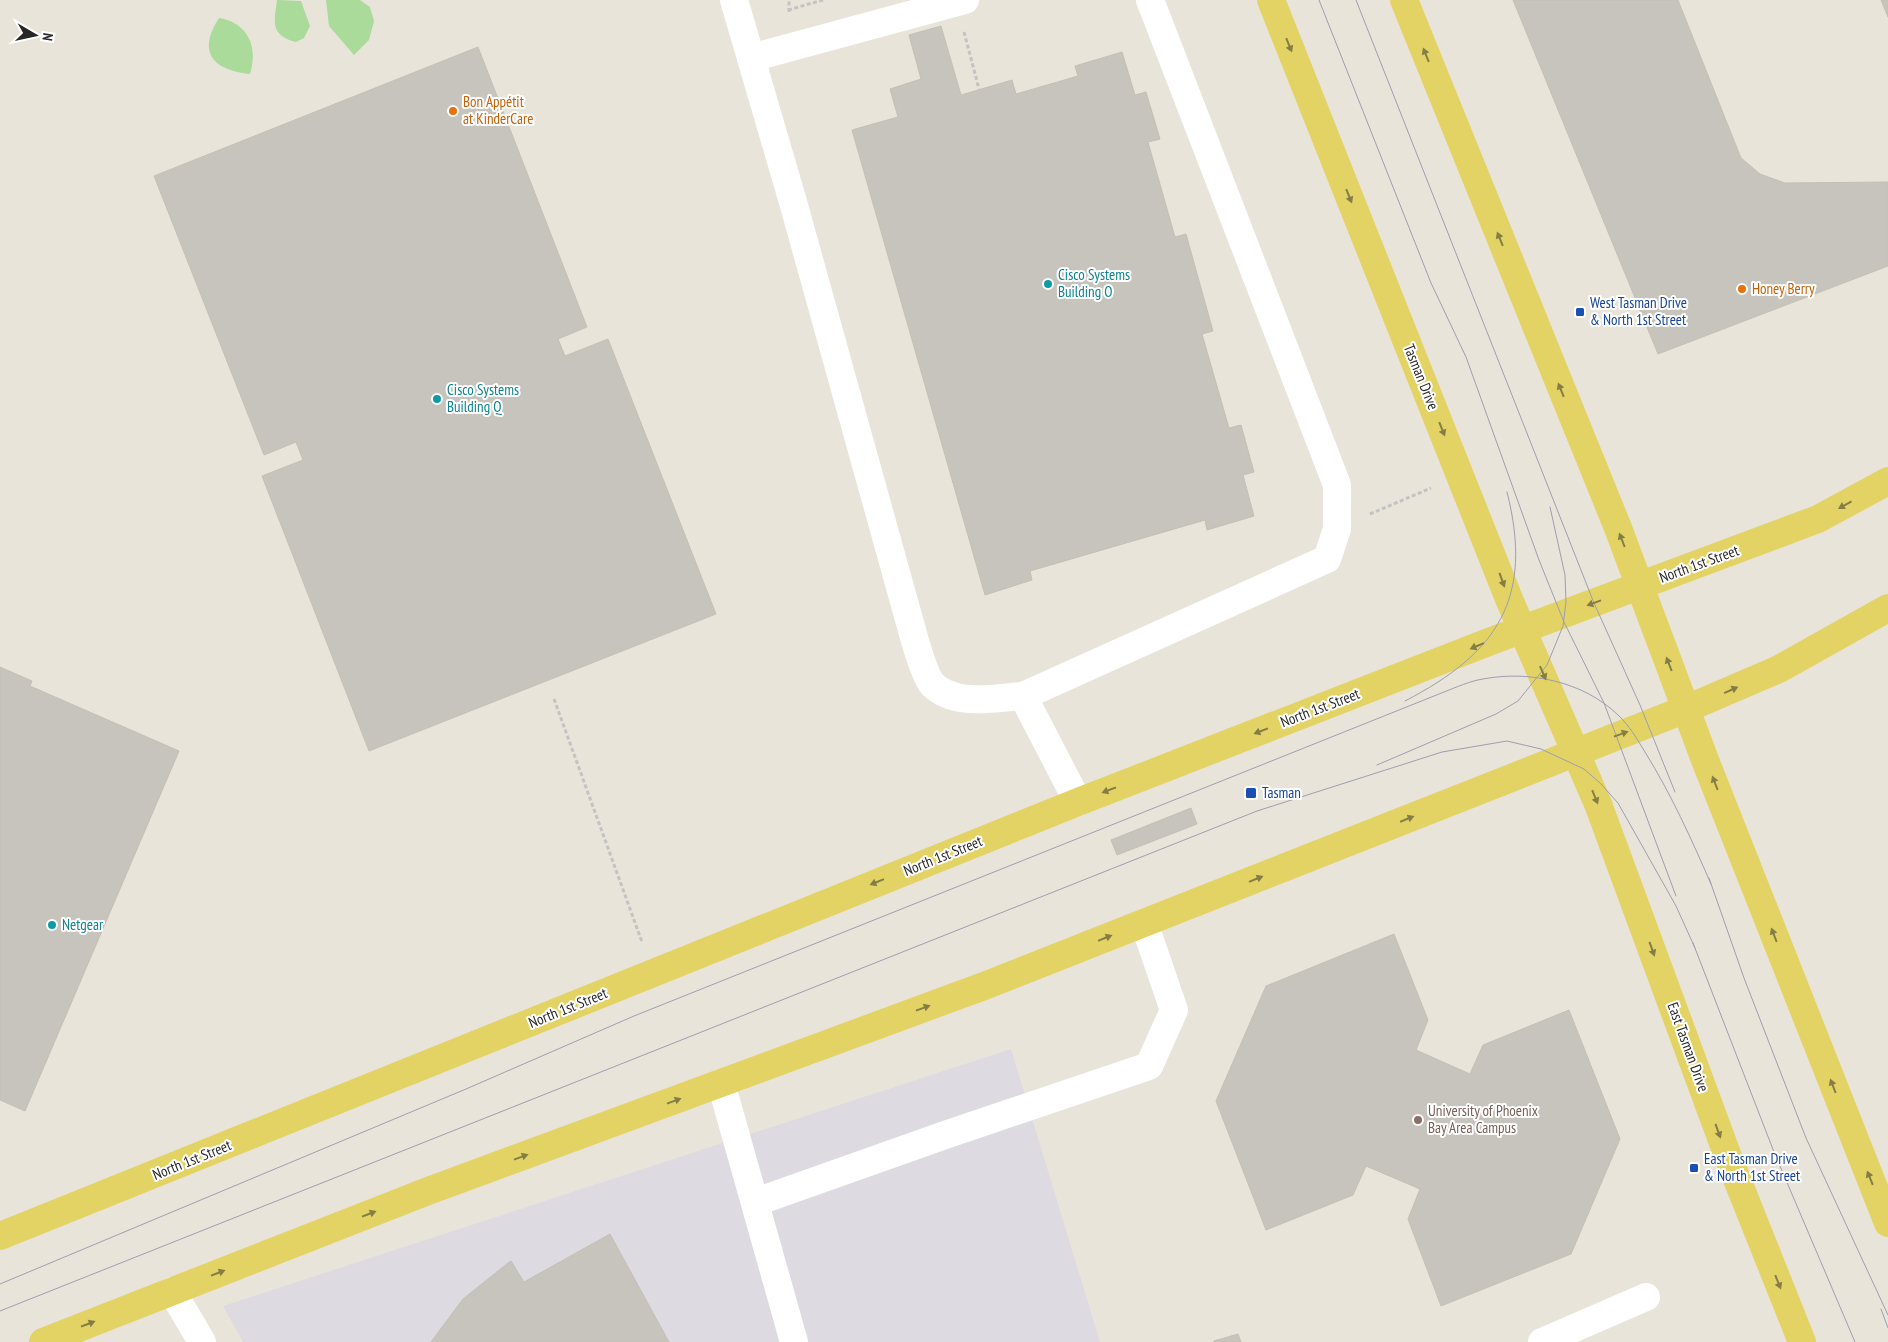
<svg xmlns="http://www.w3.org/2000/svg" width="1888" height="1342" viewBox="0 0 1888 1342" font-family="'PT Sans Narrow',sans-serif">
<rect width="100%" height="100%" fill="#e9e4da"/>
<!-- industrial -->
<path fill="#dddae1" d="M1011,1049L1100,1342H243L223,1306Z"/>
<!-- green -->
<g fill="#aadb9a">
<path d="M277,0L301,1L310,26L304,38L296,42C270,35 274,23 277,0Z"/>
<path d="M326,0H360L370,7L374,21L369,40L354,55L329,26Z"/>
<path d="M219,18C249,23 258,48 250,74C212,70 197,52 219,18Z"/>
</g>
<!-- building -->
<g fill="#c7c3bd" stroke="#c4c0b4">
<path d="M1513,0H1678L1741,158L1760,174L1785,183L1888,182V266L1658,354Z"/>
<path d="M1881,0H1888V17Z"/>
<path d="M941,26L961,95L1012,80L1016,94L1078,76L1075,66L1122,52L1135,95L1146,92L1160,139L1148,142L1175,237L1186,234L1213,331L1202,334L1229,428L1241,425L1254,472L1243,475L1254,516L1207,530L1205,520L1030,571L1032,580L985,595L852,130L898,117L890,89L921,79L909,35Z"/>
<path d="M478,47L587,327L558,339L565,356L608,339L716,614L369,751L262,476L303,460L296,442L264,455L154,176Z"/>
<path d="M0,667L32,681L30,686L179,751L25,1111L0,1100Z"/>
<path d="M1191,808L1197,824L1117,855L1111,840Z"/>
<path d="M1394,934L1428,1020L1416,1050L1470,1074L1483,1045L1569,1010L1620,1139L1571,1254L1441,1306L1408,1219L1420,1189L1366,1166L1353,1195L1266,1230L1216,1101L1266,986Z"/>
<path d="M610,1234L669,1342H431L463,1299L508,1263L511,1261L524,1282Z"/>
<path d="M1238,1334L1241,1342H1214V1341Z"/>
</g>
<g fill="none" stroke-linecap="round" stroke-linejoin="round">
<!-- path -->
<g stroke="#c3c3c3" stroke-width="3" stroke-dasharray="4 2.5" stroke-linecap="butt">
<path d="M788,10L823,0"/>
<path d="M789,12V0"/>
<path d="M964,32L979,89"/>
<path d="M1370,514L1431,488"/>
<path d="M554,699L642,942"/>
</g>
<!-- minor -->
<g stroke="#fff" stroke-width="28">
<path d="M734,0L793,202L915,641C918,651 926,677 932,684C955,707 994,698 1023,696L1327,559L1337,529V485L1150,0"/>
<path d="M751,58L965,0"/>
<path d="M1023,696L1078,802"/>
<path d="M721,1083L794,1342"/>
<path d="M756,1202L945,1135L1149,1066L1174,1010L1144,923"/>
<path d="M172,1291L202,1342"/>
<path d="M1542,1342L1646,1297"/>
</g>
<!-- major -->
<g stroke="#e3d364" stroke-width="28">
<path d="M1271,0L1509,599L1598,804L1727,1154L1802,1342"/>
<path d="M1404,0L1618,528L1705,760L1888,1223"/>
<path d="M0,1236L1078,802L1486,643L1818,519L1888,481"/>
<path d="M43,1342L428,1191L984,986L1686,709L1779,669L1888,608"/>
</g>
<!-- tram -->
<g stroke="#9d9eb0" stroke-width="1">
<path d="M1319,0L1431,283L1466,357L1539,560L1564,622L1604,703L1676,896"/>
<path d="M1356,0L1594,603L1640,705L1675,792"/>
<path d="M1405,701C1498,653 1534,598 1507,492"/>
<path d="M1377,765L1496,714L1518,701L1547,665L1563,626L1566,602L1565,575L1550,507"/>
<path d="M1709,878L1744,978L1806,1138L1888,1315"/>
<path d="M1693,943L1774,1152L1855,1342"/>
<path d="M0,1284L466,1089L634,1016L1444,692C1457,687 1470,681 1483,679C1530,670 1584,682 1618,715C1629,725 1637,739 1645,752C1671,794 1691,838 1711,884"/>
<path d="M1881,1309L1888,1328"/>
<path d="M0,1311L1257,811L1442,752L1507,741L1541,749L1584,769L1601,784L1618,803L1676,906L1695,948"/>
</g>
</g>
<!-- one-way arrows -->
<defs><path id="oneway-solid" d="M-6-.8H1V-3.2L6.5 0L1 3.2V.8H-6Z" transform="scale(1.25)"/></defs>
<g fill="#857d46">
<use href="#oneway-solid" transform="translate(1289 45) rotate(68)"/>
<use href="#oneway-solid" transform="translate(1426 55) rotate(-112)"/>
<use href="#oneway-solid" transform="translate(1349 196) rotate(68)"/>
<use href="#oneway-solid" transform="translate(1500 239) rotate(-112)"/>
<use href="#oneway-solid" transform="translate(1561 390) rotate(-112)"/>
<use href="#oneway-solid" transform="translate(1442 429) rotate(68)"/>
<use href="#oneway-solid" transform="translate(1845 505) rotate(151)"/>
<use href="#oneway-solid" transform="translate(1622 540) rotate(-111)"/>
<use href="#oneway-solid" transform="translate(1502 580) rotate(70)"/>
<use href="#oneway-solid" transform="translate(1594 603) rotate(160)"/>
<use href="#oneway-solid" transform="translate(1477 646) rotate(157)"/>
<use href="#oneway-solid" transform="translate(1669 664) rotate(-111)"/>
<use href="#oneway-solid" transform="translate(1543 673) rotate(66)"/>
<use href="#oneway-solid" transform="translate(1731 690) rotate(-24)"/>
<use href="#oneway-solid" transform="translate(1261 731) rotate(159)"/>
<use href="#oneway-solid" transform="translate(1621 734) rotate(-20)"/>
<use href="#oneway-solid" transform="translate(1715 783) rotate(-111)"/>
<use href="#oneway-solid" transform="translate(1109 790) rotate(159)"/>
<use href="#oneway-solid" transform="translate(1595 797) rotate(68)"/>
<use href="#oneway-solid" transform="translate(1407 819) rotate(-22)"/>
<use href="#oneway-solid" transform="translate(1256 879) rotate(-22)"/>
<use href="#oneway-solid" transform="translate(877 882) rotate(158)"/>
<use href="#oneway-solid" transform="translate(1774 935) rotate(-111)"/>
<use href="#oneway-solid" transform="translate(1105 938) rotate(-22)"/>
<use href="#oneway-solid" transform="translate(1652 949) rotate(70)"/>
<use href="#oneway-solid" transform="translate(923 1008) rotate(-20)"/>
<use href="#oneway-solid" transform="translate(1833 1086) rotate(-111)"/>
<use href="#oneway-solid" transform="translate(674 1101) rotate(-20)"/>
<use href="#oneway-solid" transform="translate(1718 1131) rotate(70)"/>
<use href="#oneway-solid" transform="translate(521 1157) rotate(-20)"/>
<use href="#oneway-solid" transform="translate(1870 1178) rotate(-112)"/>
<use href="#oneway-solid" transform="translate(369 1214) rotate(-21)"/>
<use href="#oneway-solid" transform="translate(218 1273) rotate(-21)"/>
<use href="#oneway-solid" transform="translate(1778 1282) rotate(68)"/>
<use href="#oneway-solid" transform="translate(88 1324) rotate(-21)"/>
</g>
<!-- markers -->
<g fill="#e8710a" stroke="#fff" stroke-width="2">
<circle cx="453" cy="111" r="5"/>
<circle cx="1742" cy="289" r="5"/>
</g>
<g fill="#0f9aa8" stroke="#fff" stroke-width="2">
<circle cx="1048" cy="284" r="5"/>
<circle cx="437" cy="399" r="5"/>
<circle cx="52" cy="925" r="5"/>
</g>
<g fill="#1a4fb4" stroke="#fff" stroke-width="2">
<rect x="1575" y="307" width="10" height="10" rx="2.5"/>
<rect x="1245" y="787" width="12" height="12" rx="2.5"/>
<rect x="1689" y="1163" width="10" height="10" rx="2.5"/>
</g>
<circle fill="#8d6e63" stroke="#fff" stroke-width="2" cx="1418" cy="1120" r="5"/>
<g text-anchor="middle" stroke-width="4" stroke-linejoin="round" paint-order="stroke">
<!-- food labels -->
<g font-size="15" fill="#c56008" stroke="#fff" text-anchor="start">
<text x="463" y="107">Bon Appétit<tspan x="463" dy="17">at KinderCare</tspan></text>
<text x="1752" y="294">Honey Berry</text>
</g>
<!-- culture labels -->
<g font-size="15" fill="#0d838f" stroke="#fff" text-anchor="start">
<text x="1058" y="280">Cisco Systems<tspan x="1058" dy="17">Building O</tspan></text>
<text x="447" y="395">Cisco Systems<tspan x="447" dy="17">Building Q</tspan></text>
<text x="62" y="930">Netgear</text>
</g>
<!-- transit labels -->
<g font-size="15" fill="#164399" stroke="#fff" text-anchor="start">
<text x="1590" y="308">West Tasman Drive<tspan x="1590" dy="17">&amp; North 1st Street</tspan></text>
<text x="1262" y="798">Tasman</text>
<text x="1704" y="1164">East Tasman Drive<tspan x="1704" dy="17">&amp; North 1st Street</tspan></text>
</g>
<!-- street labels -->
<g font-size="15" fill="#272727" stroke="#fff">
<text transform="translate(1421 377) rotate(68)" y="5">Tasman Drive</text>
<text transform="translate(1699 564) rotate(-20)" y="5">North 1st Street</text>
<text transform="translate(1320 708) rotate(-21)" y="5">North 1st Street</text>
<text transform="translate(943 856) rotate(-22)" y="5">North 1st Street</text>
<text transform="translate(568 1008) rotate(-22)" y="5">North 1st Street</text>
<text transform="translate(1688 1047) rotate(70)" y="5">East Tasman Drive</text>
<text transform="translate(192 1160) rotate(-22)" y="5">North 1st Street</text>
</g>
<!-- education labels -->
<g font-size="15" fill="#785e54" stroke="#fff" text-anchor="start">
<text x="1428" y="1116">University of Phoenix<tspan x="1428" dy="17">Bay Area Campus</tspan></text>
</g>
</g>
<!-- north arrow -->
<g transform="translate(35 35) rotate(99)" stroke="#ffffff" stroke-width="4" paint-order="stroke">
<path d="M0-4L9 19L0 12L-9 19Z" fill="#272727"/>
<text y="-8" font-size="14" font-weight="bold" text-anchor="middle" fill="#272727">N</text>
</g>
</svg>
